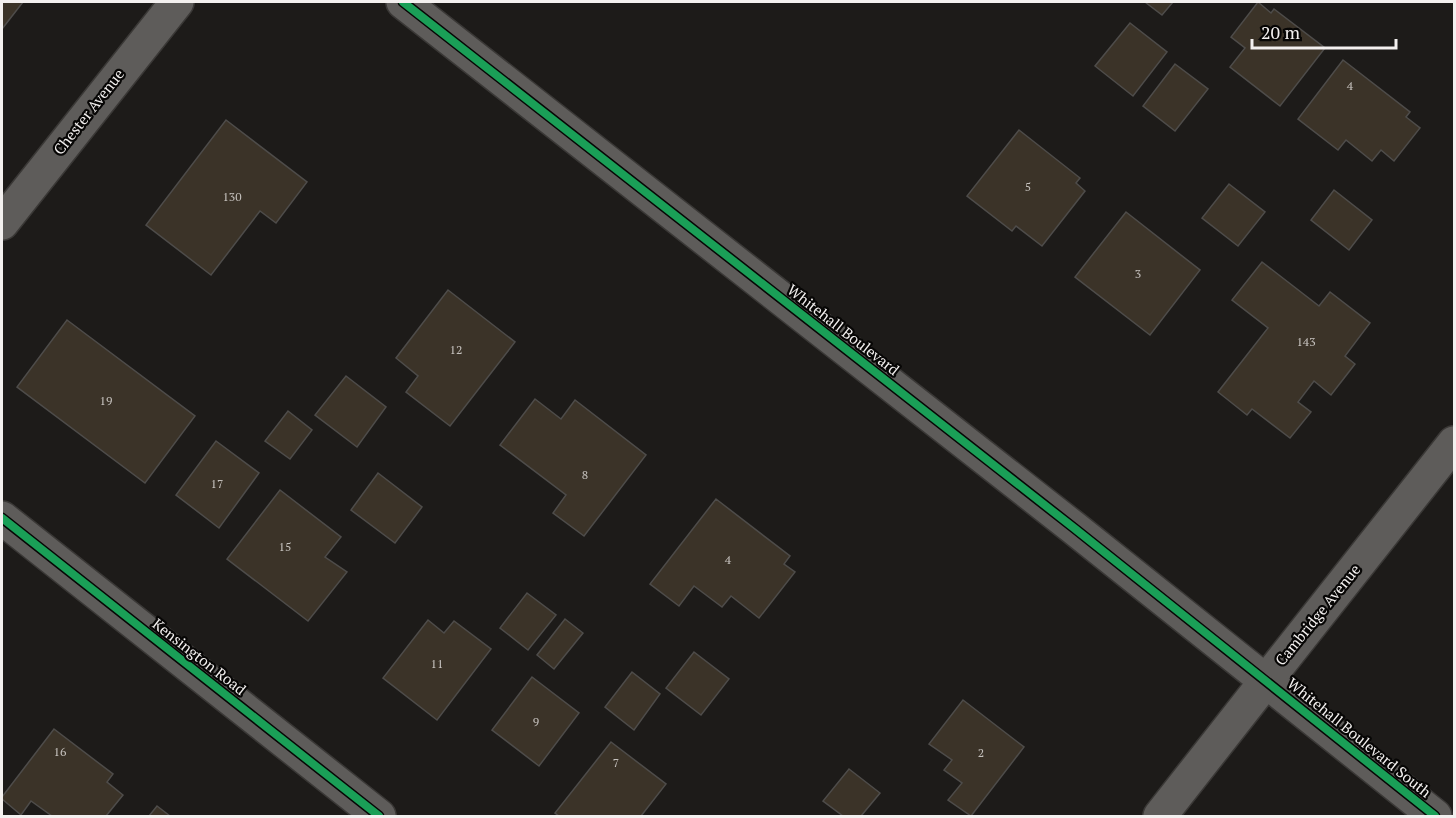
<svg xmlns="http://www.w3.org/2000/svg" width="1456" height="818" viewBox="0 0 1456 818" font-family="'PT Serif',serif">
<rect width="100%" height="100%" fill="#1d1b19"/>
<!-- building -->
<g fill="#3b3328" stroke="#4e4c4a" stroke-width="1.5">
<path d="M2,2H23L2,29Z"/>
<path d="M1145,2H1173L1162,15Z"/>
<path d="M1258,2L1271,13L1274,9L1325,48L1280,106L1230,67L1245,48L1231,37Z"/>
<path d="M1130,23L1167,52L1133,96L1095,66Z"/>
<path d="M1343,60L1410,112L1406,117L1420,128L1394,161L1381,150L1372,161L1346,140L1338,150L1298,119Z"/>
<path d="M1175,64L1208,89L1175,131L1143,106Z"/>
<path d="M226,120L307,182L276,223L260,211L211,275L146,225Z"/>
<path d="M1019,130L1080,178L1076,183L1085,191L1042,246L1016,226L1012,231L967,196Z"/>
<path d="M1229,184L1265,212L1238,246L1202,218Z"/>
<path d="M1334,190L1372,220L1349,250L1311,220Z"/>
<path d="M1126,212L1200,270L1150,335L1075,277Z"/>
<path d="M1262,262L1319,306L1330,292L1370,323L1345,356L1355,364L1331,395L1314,381L1298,402L1311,412L1290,438L1252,409L1247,415L1218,392L1268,328L1232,300Z"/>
<path d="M448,290L515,342L450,426L406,392L418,376L396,358Z"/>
<path d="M67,320L195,416L145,483L17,387Z"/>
<path d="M346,376L386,407L357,447L315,415Z"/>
<path d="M535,399L561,419L575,400L646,455L584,536L553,513L566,495L500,445Z"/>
<path d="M288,411L312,430L290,459L265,441Z"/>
<path d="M216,441L259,473L219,528L176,495Z"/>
<path d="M378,473L422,507L395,543L351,510Z"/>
<path d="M280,490L341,537L325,557L347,572L308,621L227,559Z"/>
<path d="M716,499L790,556L784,564L795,572L759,618L731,596L722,607L694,586L679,606L650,584Z"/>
<path d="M527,593L556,615L528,650L500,628Z"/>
<path d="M565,619L583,633L554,669L537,655Z"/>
<path d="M428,620L444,633L454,621L491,649L437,720L383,678Z"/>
<path d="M694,652L729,679L701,715L666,688Z"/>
<path d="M632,672L660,694L634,730L605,707Z"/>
<path d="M532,677L579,713L539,766L492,730Z"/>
<path d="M963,700L1024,747L971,816L948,800L962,783L944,770L952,760L929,744Z"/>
<path d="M54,729L113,774L107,782L123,795L106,816H52L31,801L21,815L2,799V797Z"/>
<path d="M611,742L666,784L641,816H559L555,813Z"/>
<path d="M849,769L880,793L861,816H843L823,801Z"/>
<path d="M157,806L170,816H149Z"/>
</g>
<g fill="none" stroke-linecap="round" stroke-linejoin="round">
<defs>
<g id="street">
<path d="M403,2L1074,528L1435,816"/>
<path d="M2,223L177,2"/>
<path d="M2,518L379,816"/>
<path d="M1160,816L1266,681L1454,443"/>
</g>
</defs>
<!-- street casing -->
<use href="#street" stroke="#3a3836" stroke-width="36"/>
<!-- street -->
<use href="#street" stroke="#5e5c5a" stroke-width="33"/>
<defs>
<g id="cycleway">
<path d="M403,2L1074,528L1435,816"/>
<path d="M2,518L379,816"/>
</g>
</defs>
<!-- cycleway casing -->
<use href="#cycleway" stroke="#070605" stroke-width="11"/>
<!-- cycleway -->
<use href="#cycleway" stroke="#1a9f57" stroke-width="8"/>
</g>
<g text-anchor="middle" stroke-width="4.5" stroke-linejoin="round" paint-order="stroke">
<!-- number labels -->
<g font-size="12" fill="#c5c1bd">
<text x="1350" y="90">4</text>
<text x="1028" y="191">5</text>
<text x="232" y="201">130</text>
<text x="1138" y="278">3</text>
<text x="1306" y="346">143</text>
<text x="456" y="354">12</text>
<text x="106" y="405">19</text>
<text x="585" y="479">8</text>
<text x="217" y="488">17</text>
<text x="285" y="551">15</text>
<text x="728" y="564">4</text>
<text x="437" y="668">11</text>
<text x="536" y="726">9</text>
<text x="60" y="756">16</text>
<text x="981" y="757">2</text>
<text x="616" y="767">7</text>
</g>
<!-- street labels -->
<g font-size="15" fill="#f3f0ef" stroke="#070605">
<text transform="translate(89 112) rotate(-52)" y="5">Chester Avenue</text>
<text transform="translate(843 330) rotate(38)" y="5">Whitehall Boulevard</text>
<text transform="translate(1318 615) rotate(-51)" y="5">Cambridge Avenue</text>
<text transform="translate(199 657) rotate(38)" y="5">Kensington Road</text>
<text transform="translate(1359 738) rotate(39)" y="5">Whitehall Boulevard South</text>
</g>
</g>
<!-- border -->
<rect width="1456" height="818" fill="none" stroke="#f3f0ef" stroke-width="6"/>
<!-- scale -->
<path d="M1252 39v9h144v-9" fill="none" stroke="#f3f0ef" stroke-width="3"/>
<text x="1261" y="39" font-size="18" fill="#f3f0ef" stroke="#070605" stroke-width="4.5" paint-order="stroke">20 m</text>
</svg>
